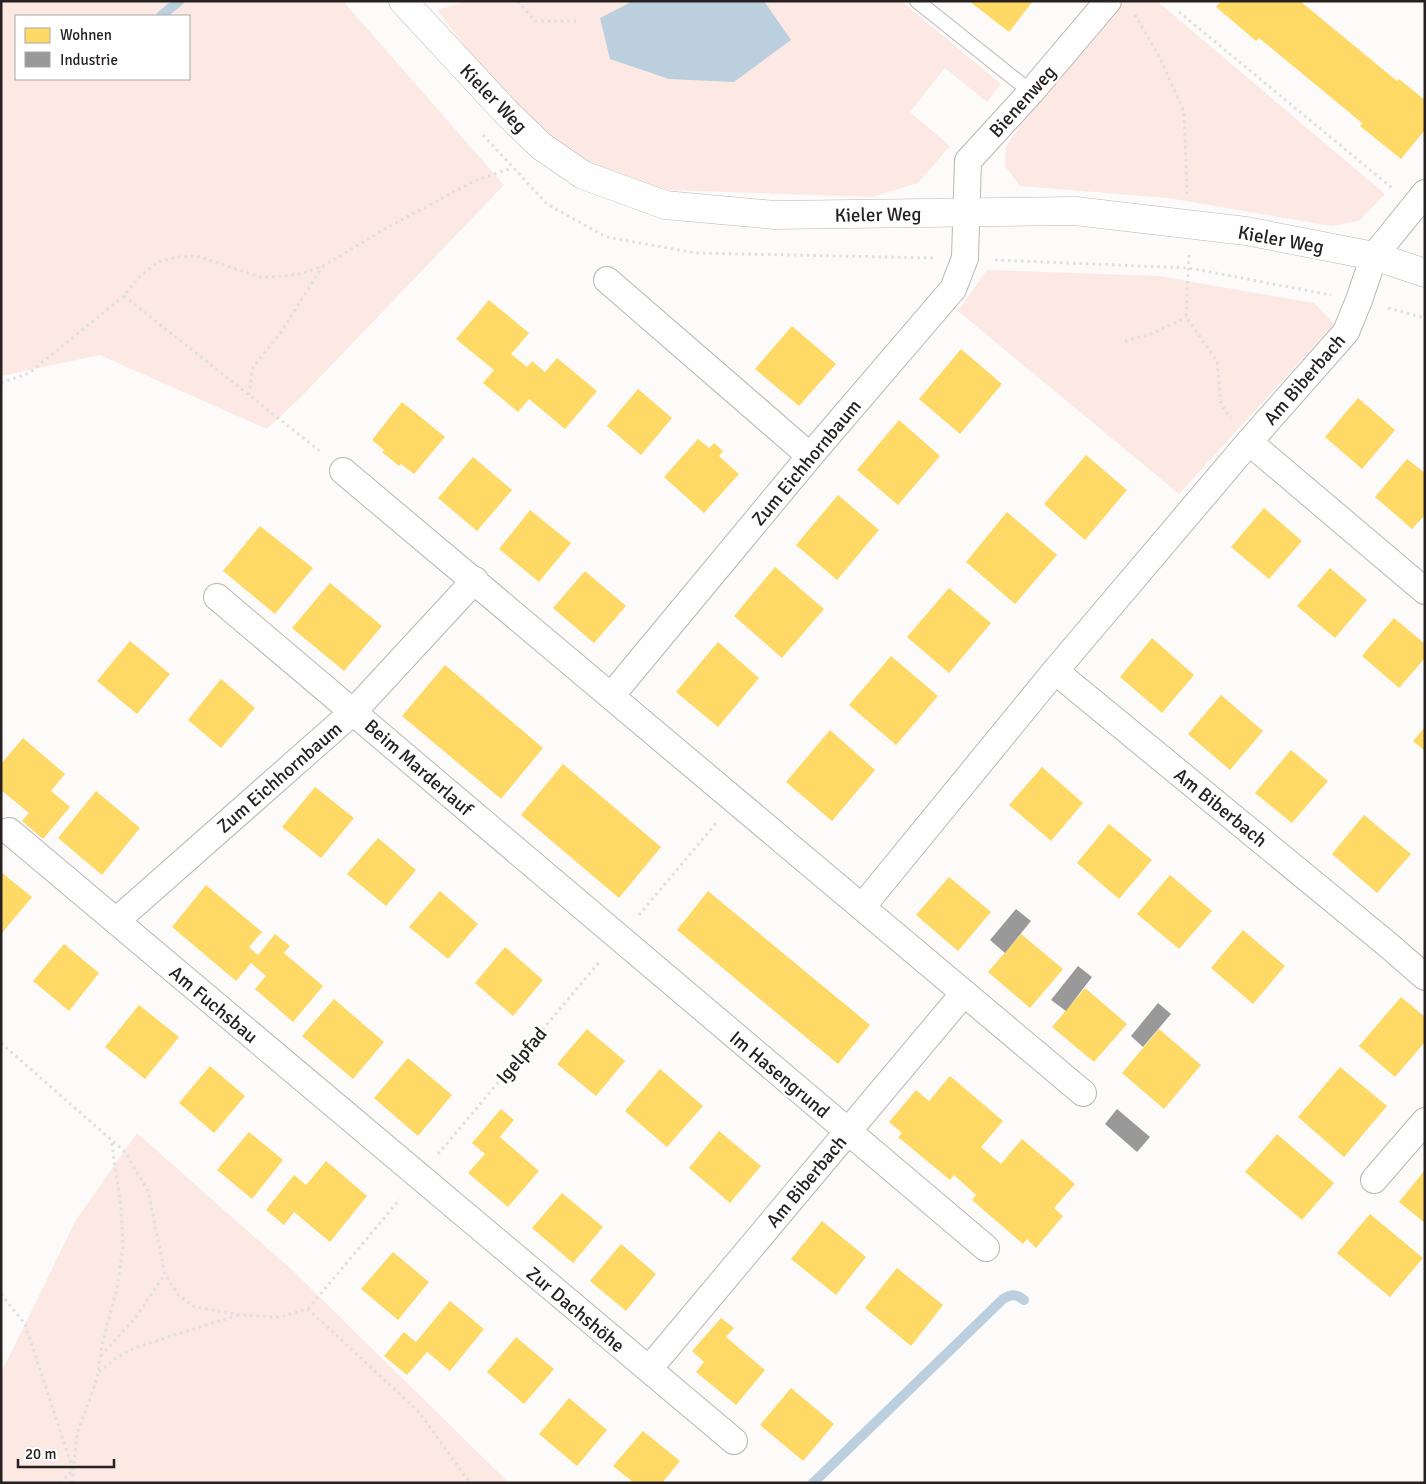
<svg xmlns="http://www.w3.org/2000/svg" width="1426" height="1484" viewBox="0 0 1426 1484" font-family="Signika,sans-serif">
<rect width="100%" height="100%" fill="#fcfbfa"/>
<!-- green -->
<g fill="#fce9e3" fill-rule="evenodd">
<path d="M1,1H343L504,185L302,396L267,429L100,355L1,376ZM189,16V79H16V16Z"/>
<path d="M467,1H901L1001,84L987,102L945,68L910,112L950,146L918,183L872,197L668,190L606,173L554,142L488,77L437,10Z"/>
<path d="M1125,1H1157L1385,194L1359,221L1332,226L1168,198L1020,186L1005,166L1006,147L1030,111Z"/>
<path d="M987,270L1159,276L1314,303L1334,324L1179,494L958,311Z"/>
<path d="M137,1133L292,1270L509,1483H1V1373L76,1220Z"/>
</g>
<!-- water -->
<path fill="#bbcfdf" d="M633,1H764L791,40L734,82L669,79L610,59L600,18Z"/>
<!-- homes -->
<g fill="#ffd966">
<path d="M969,1H1033L1009,32Z"/>
<path d="M1221,1H1300L1397,81L1399,79L1425,100V130L1401,159L1360,126L1362,123L1259,38L1256,41L1216,7Z"/>
<path d="M489,300L529,333L511,354L527,367L532,361L545,372L557,358L597,391L565,429L529,399L518,412L483,383L494,370L456,339Z"/>
<path d="M792,326L836,364L799,406L755,369Z"/>
<path d="M961,349L1002,384L960,434L919,399Z"/>
<path d="M638,389L672,418L641,455L607,426Z"/>
<path d="M1358,398L1395,430L1362,469L1325,437Z"/>
<path d="M402,402L445,437L414,474L401,464L399,466L382,452L384,450L372,440Z"/>
<path d="M899,420L940,456L898,505L857,470Z"/>
<path d="M698,439L709,448L714,443L723,451L719,456L739,474L704,513L664,477Z"/>
<path d="M1086,455L1127,490L1085,540L1044,504Z"/>
<path d="M473,457L512,490L477,531L438,498Z"/>
<path d="M1407,459L1425,473V515L1412,529L1375,497Z"/>
<path d="M838,495L879,530L837,580L796,545Z"/>
<path d="M1264,508L1302,541L1269,579L1231,547Z"/>
<path d="M530,510L571,543L539,582L499,549Z"/>
<path d="M1007,512L1057,555L1015,604L966,562Z"/>
<path d="M260,526L313,568L275,614L223,571Z"/>
<path d="M775,567L824,609L782,658L734,616Z"/>
<path d="M1330,568L1367,600L1335,638L1297,606Z"/>
<path d="M585,571L626,606L594,643L553,608Z"/>
<path d="M330,583L382,626L344,671L292,628Z"/>
<path d="M949,588L991,623L949,673L907,637Z"/>
<path d="M1394,618L1425,644V658L1399,688L1362,656Z"/>
<path d="M1152,638L1194,675L1162,713L1120,677Z"/>
<path d="M130,641L170,674L137,714L97,681Z"/>
<path d="M718,642L759,678L718,727L676,692Z"/>
<path d="M891,656L938,696L896,745L849,705Z"/>
<path d="M445,665L543,748L501,799L402,716Z"/>
<path d="M221,679L255,708L221,748L188,720Z"/>
<path d="M1221,695L1263,731L1230,770L1188,734Z"/>
<path d="M1425,727V751L1413,741Z"/>
<path d="M830,730L875,770L832,821L786,782Z"/>
<path d="M23,738L65,774L51,791L70,807L43,839L22,821L29,813L1,790V764Z"/>
<path d="M1291,750L1328,781L1292,823L1255,793Z"/>
<path d="M563,764L661,847L619,898L521,815Z"/>
<path d="M1042,767L1083,803L1051,841L1009,805Z"/>
<path d="M315,787L354,818L321,858L282,827Z"/>
<path d="M96,791L140,828L102,875L58,838Z"/>
<path d="M1364,815L1411,854L1377,893L1332,854Z"/>
<path d="M1109,824L1152,860L1119,899L1077,863Z"/>
<path d="M378,838L416,870L386,906L347,874Z"/>
<path d="M1,872L32,897L1,934Z"/>
<path d="M1170,875L1212,911L1179,949L1137,914Z"/>
<path d="M949,877L991,912L958,951L916,915Z"/>
<path d="M206,885L262,932L249,947L258,955L275,934L290,946L284,953L323,986L293,1022L255,989L266,976L251,963L236,981L172,927Z"/>
<path d="M440,891L478,924L448,959L409,927Z"/>
<path d="M708,891L870,1025L838,1064L677,930Z"/>
<path d="M1243,930L1285,966L1253,1004L1211,968Z"/>
<path d="M1021,934L1063,969L1030,1008L988,972Z"/>
<path d="M64,944L99,973L69,1011L33,981Z"/>
<path d="M505,947L543,980L513,1016L475,983Z"/>
<path d="M1085,988L1127,1024L1094,1062L1052,1027Z"/>
<path d="M1401,997L1425,1017V1042L1395,1077L1359,1046Z"/>
<path d="M334,999L384,1042L353,1079L302,1036Z"/>
<path d="M139,1005L179,1037L145,1079L105,1047Z"/>
<path d="M587,1029L625,1061L596,1096L557,1064Z"/>
<path d="M1159,1029L1201,1065L1164,1109L1122,1073Z"/>
<path d="M408,1058L452,1095L418,1136L374,1098Z"/>
<path d="M210,1066L245,1096L214,1133L179,1103Z"/>
<path d="M1340,1067L1387,1106L1344,1157L1298,1117Z"/>
<path d="M660,1069L703,1106L667,1147L625,1111Z"/>
<path d="M950,1076L1003,1121L981,1147L1001,1164L1022,1139L1075,1184L1054,1208L1063,1216L1036,1248L1027,1239L1023,1244L972,1200L976,1195L954,1175L950,1180L898,1137L902,1133L889,1122L916,1090L929,1101Z"/>
<path d="M501,1109L514,1120L500,1137L539,1171L508,1207L468,1173L485,1154L472,1143Z"/>
<path d="M719,1131L761,1166L730,1203L689,1168Z"/>
<path d="M249,1132L283,1160L252,1199L217,1170Z"/>
<path d="M1277,1134L1334,1183L1302,1220L1245,1172Z"/>
<path d="M326,1161L367,1196L330,1242L294,1212L284,1225L266,1210L294,1175L306,1185Z"/>
<path d="M1425,1170V1223L1399,1202Z"/>
<path d="M562,1193L603,1227L573,1263L532,1228Z"/>
<path d="M1370,1214L1423,1258L1390,1297L1337,1253Z"/>
<path d="M822,1221L866,1257L836,1295L791,1259Z"/>
<path d="M621,1244L656,1274L626,1311L590,1281Z"/>
<path d="M393,1252L429,1282L398,1320L361,1289Z"/>
<path d="M897,1268L943,1305L911,1346L865,1308Z"/>
<path d="M450,1301L484,1329L450,1371L427,1352L407,1375L384,1356L404,1332L416,1342Z"/>
<path d="M721,1318L734,1328L726,1337L765,1370L736,1405L696,1372L704,1362L692,1351Z"/>
<path d="M516,1337L554,1369L524,1404L487,1372Z"/>
<path d="M791,1388L834,1424L803,1461L760,1425Z"/>
<path d="M569,1398L607,1430L577,1466L539,1434Z"/>
<path d="M643,1431L680,1461L662,1483H634L613,1466Z"/>
</g>
<!-- industry -->
<g fill="#999">
<path d="M1016,909L1031,921L1005,953L990,940Z"/>
<path d="M1078,966L1092,977L1066,1011L1051,1000Z"/>
<path d="M1158,1003L1171,1014L1143,1047L1131,1036Z"/>
<path d="M1117,1109L1150,1137L1137,1152L1105,1124Z"/>
</g>
<g fill="none" stroke-linecap="round" stroke-linejoin="round">
<!-- stream -->
<g stroke="#bbcfdf" stroke-width="10">
<path d="M161,16L179,1"/>
<path d="M813,1483L1003,1299C1012,1294 1016,1294 1024,1300"/>
</g>
<defs>
<path id="lane" d="M917,1L1031,92"/>
<g id="street">
<path d="M607,280L810,456"/>
<path d="M1249,442L1425,591"/>
<path d="M343,471L1083,1093"/>
<path d="M217,597L986,1248"/>
<path d="M1055,671L1387,944L1425,977"/>
<path d="M611,696L810,456L953,289L965,258L968,161L1031,92L1108,1"/>
<path d="M9,831L734,1441"/>
<path d="M862,907L1055,671L1249,442L1346,332L1359,300L1374,256L1425,193"/>
<path d="M116,921L354,711L475,580"/>
<path d="M1374,1180L1425,1121"/>
<path d="M649,1369L964,993"/>
</g>
<path id="secondary" d="M403,1L505,111L541,146L583,175L665,205L775,215L1075,211L1246,231L1374,256L1425,273"/>
</defs>
<!-- lane casing -->
<use href="#lane" stroke="#b9b6b5" stroke-width="16"/>
<!-- street casing -->
<use href="#street" stroke="#b9b6b5" stroke-width="28"/>
<!-- secondary casing -->
<use href="#secondary" stroke="#b9b6b5" stroke-width="29"/>
<!-- path -->
<g stroke="#dfdfdf" stroke-width="3" stroke-dasharray="2.5 4" stroke-linecap="butt">
<path d="M518,1L535,21H577"/>
<path d="M1179,12L1392,188"/>
<path d="M1135,15L1160,58L1184,112L1187,194"/>
<path d="M483,135L547,204L606,237L696,253L934,258"/>
<path d="M1189,255L1186,317L1217,361L1221,404L1231,418"/>
<path d="M995,260L1189,268L1331,295"/>
<path d="M124,296L321,452"/>
<path d="M1388,308L1425,318"/>
<path d="M1125,341L1154,333L1186,317"/>
<path d="M1,383L29,373L124,296L138,278L158,262L177,257L197,256L261,277L285,276L304,273L323,266L390,226L474,181L512,168"/>
<path d="M249,395L253,367L281,332L322,267"/>
<path d="M639,915L717,822"/>
<path d="M1,1043L125,1152L148,1191L165,1274L178,1295L193,1306L238,1315L280,1317L308,1309L419,1412L470,1483"/>
<path d="M438,1154L601,960"/>
<path d="M1,1294L25,1324L73,1470L60,1483"/>
<path d="M308,1309L400,1199"/>
<path d="M101,1356L136,1317L165,1274"/>
<path d="M99,1372L116,1358L137,1347L238,1315"/>
<path d="M72,1483L77,1434L97,1379L102,1345L117,1288L123,1246L121,1207L111,1139"/>
</g>
<!-- lane -->
<use href="#lane" stroke="#fffefe" stroke-width="14"/>
<!-- street -->
<use href="#street" stroke="#fffefe" stroke-width="26"/>
<!-- secondary -->
<use href="#secondary" stroke="#fffefe" stroke-width="28"/>
</g>
<g text-anchor="middle" stroke-width="5" stroke-linejoin="round" paint-order="stroke">
<!-- street labels -->
<g font-size="19" fill="#272221" stroke="#fff">
<text transform="translate(494 98) rotate(46)" y="7">Kieler Weg</text>
<text transform="translate(1022 101) rotate(-48)" y="7">Bienenweg</text>
<text transform="translate(878 214) rotate(-1)" y="7">Kieler Weg</text>
<text transform="translate(1281 239) rotate(10)" y="7">Kieler Weg</text>
<text transform="translate(1304 379) rotate(-49)" y="7">Am Biberbach</text>
<text transform="translate(806 462) rotate(-50)" y="7">Zum Eichhornbaum</text>
<text transform="translate(419 767) rotate(41)" y="7">Beim Marderlauf</text>
<text transform="translate(279 777) rotate(-41)" y="7">Zum Eichhornbaum</text>
<text transform="translate(1221 807) rotate(39)" y="7">Am Biberbach</text>
<text transform="translate(214 1004) rotate(40)" y="7">Am Fuchsbau</text>
<text transform="translate(521 1055) rotate(-50)" y="7">Igelpfad</text>
<text transform="translate(780 1074) rotate(40)" y="7">Im Hasengrund</text>
<text transform="translate(806 1181) rotate(-50)" y="7">Am Biberbach</text>
<text transform="translate(576 1309) rotate(40)" y="7">Zur Dachshöhe</text>
</g>
</g>
<!-- border -->
<rect width="1426" height="1484" fill="none" stroke="#272221" stroke-width="5"/>
<!-- legend -->
<rect x="15" y="15" width="175" height="65" fill="#ffffff" stroke="#a9a7a6"/>
<rect x="25" y="28" width="25" height="15" fill="#ffd966" stroke="#a9a7a6"/>
<text x="60" y="40" font-size="15" fill="#272221">Wohnen</text>
<rect x="25" y="52" width="25" height="15" fill="#999999" stroke="#a9a7a6"/>
<text x="60" y="65" font-size="15" fill="#272221">Industrie</text>
<!-- scale -->
<path d="M18 1459v8h96v-8" fill="none" stroke="#272221" stroke-width="2.5"/>
<text x="25" y="1459" font-size="15" fill="#272221" stroke="#ffffff" stroke-width="4" paint-order="stroke">20 m</text>
</svg>
